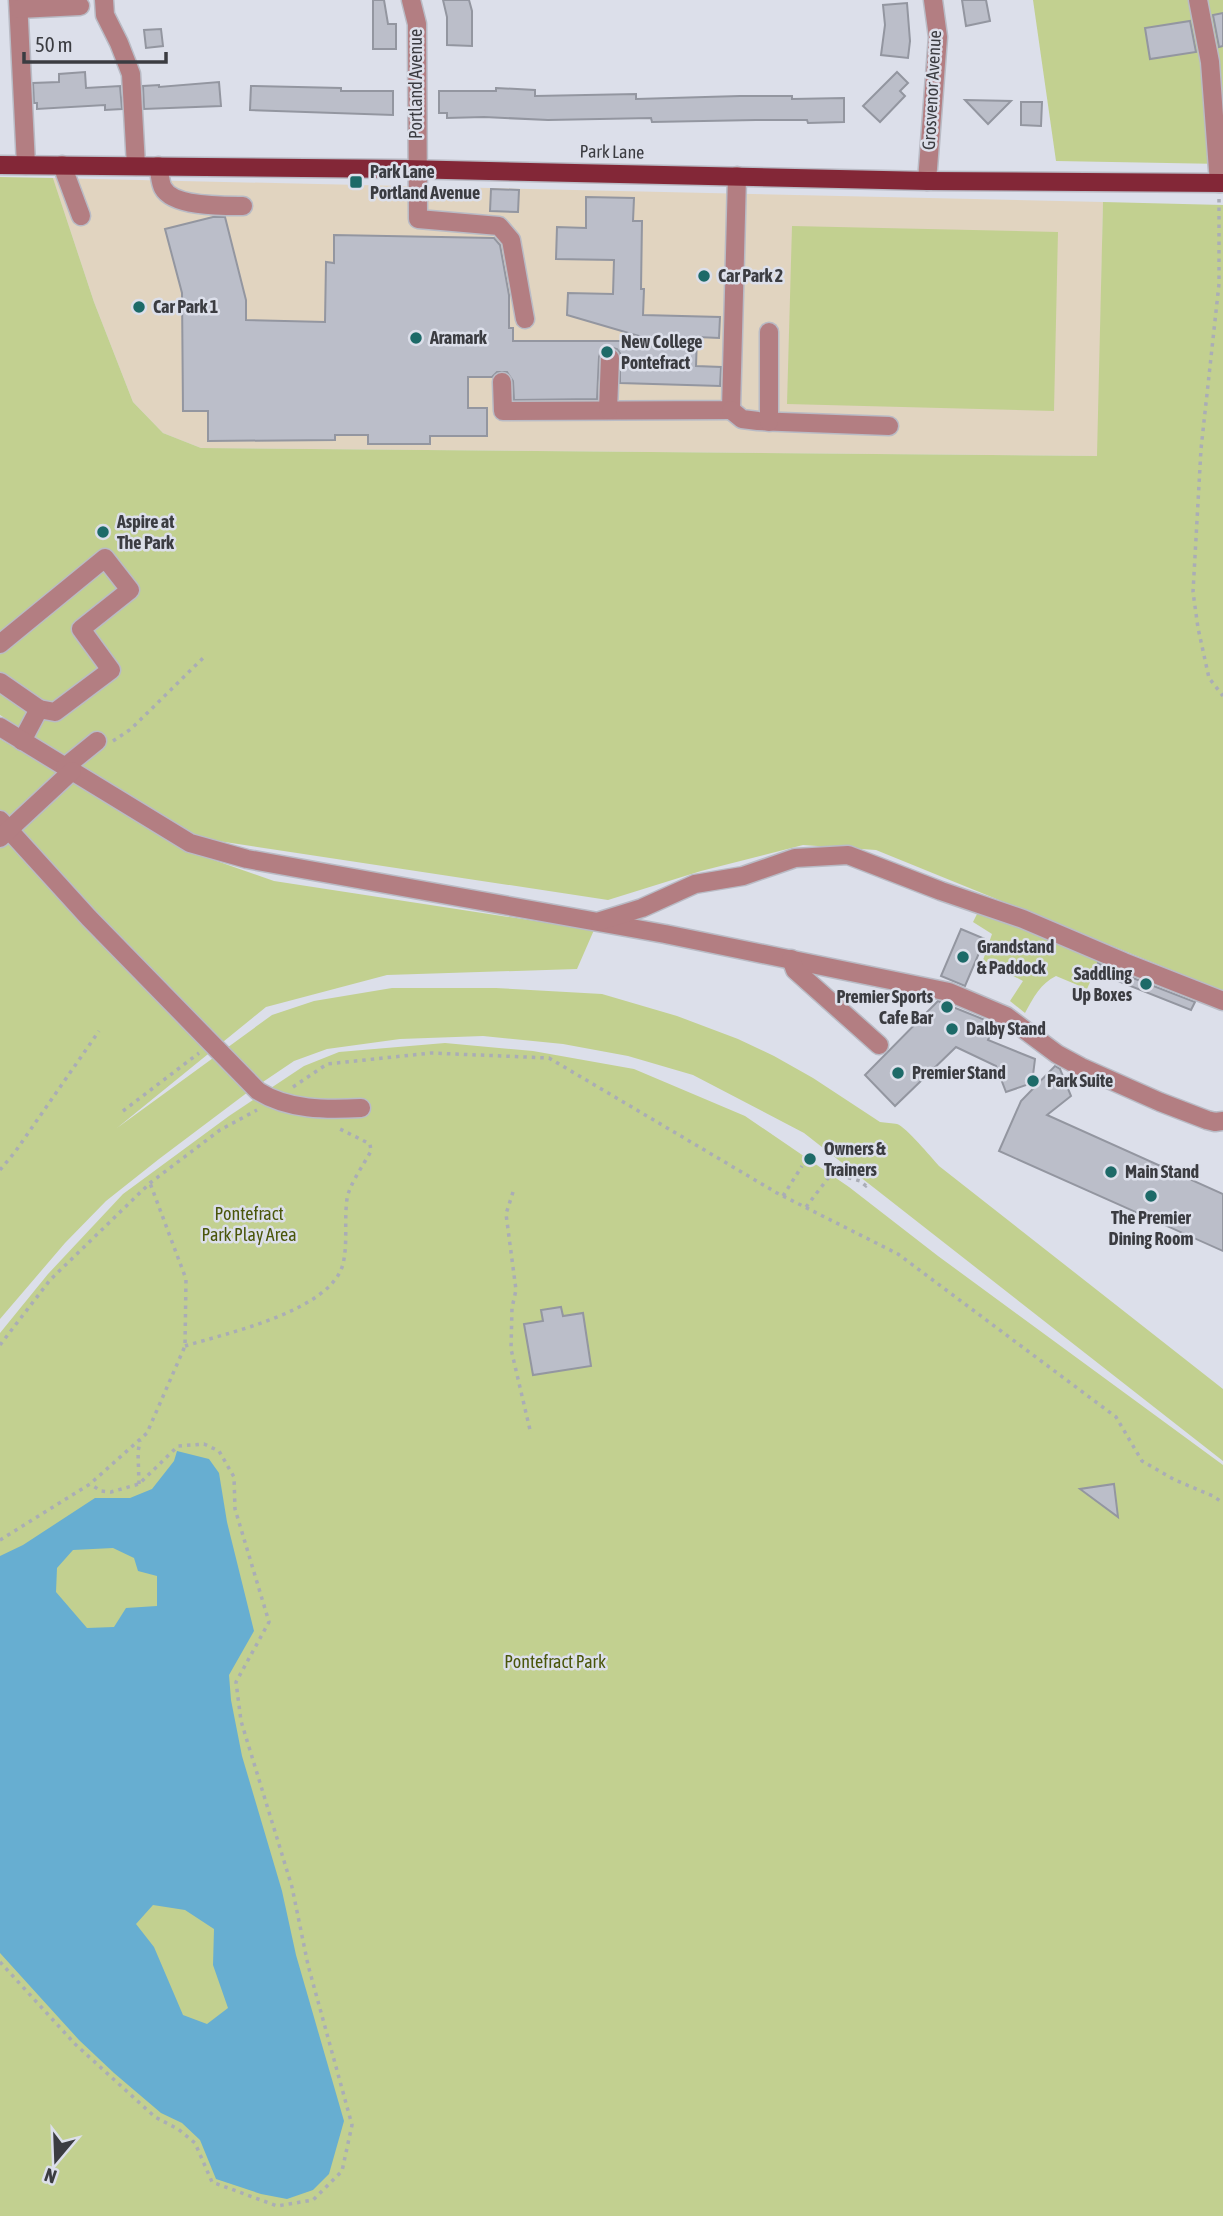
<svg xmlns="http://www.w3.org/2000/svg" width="1223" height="2216" viewBox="0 0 1223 2216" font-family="'Asap Condensed',sans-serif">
<rect width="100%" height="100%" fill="#dcdfea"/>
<!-- education -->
<path fill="#e1d4c0" d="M53,178L1103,202L1098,456L201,448L163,433L133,402L94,302Z"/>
<!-- green -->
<g fill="#c2d090">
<path d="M1033,0H1223V164L1056,161Z"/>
<path d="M0,177L53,178L94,302L133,402L163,433L201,448L1097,456L1103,202L1223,205V991L876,850L803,845L701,871L608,900L192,837L0,715Z"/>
<path d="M792,226L1058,232L1054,411L787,404Z"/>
<path d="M0,739L177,841L211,859L274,881L594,930L577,969L387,975L266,1007L117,1128L272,1015L314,1001L392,988H496L602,994L677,1016L738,1039L774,1056L813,1078L880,1122C885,1123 893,1123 897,1124C906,1127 931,1157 939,1166L1223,1389V1461L804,1133L693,1075L628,1056L563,1044L483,1036L400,1039L327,1049L294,1061L248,1092L159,1159L106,1201L65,1243L0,1319Z"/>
<path d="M988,911L1100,959L1087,989L1056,976C1041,983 1033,998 1025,1013L1010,1001L1023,981L983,960L992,934L973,922L977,914Z"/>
<path d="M445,1043L533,1051L634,1069L745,1116L849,1187L938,1256L1223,1465V2216H0V1333L48,1274L123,1194L229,1116L304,1066L339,1052Z"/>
</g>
<!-- water -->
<path fill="#67aed1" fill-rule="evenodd" d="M177,1451L209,1459L219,1473L227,1522L254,1631L229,1675L231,1700L242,1756L282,1891L296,1955L344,2121L329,2174L313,2190L287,2199L261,2194L216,2179L200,2140L182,2123L161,2113L114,2073L79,2040L0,1953V1556L23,1545L95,1498H130L152,1489L174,1461ZM113,1548L134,1558L138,1571L157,1576V1606L126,1608L114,1627L87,1628L56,1592L57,1568L73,1550ZM153,1905L185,1910L214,1929L213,1965L228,2008L207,2024L183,2015L154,1947L136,1924Z"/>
<!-- building -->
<g fill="#bbbec9" stroke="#9396a0" stroke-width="2">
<path d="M373,0H384L388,24H396V49H373Z"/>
<path d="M443,0H469L472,11V46L447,45V17Z"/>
<path d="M962,0H986L990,21L966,26Z"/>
<path d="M907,3L910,41L908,58L881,55L885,25L883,5Z"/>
<path d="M1223,13V46L1219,47L1213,15Z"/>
<path d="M1190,21L1196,52L1150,59L1145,28Z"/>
<path d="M161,29L163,46L146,48L144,30Z"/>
<path d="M85,72L86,88L120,86L122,109L105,110V105L37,109V103H34L33,83L59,82V74Z"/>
<path d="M897,72L908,83L900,91L905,96L880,122L863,106Z"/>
<path d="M219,82L221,106L144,109L143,86L159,85V87Z"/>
<path d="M251,86L341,88V91H393V115L250,110Z"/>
<path d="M496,88L535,90V96L636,94V99L740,96H792V99L844,98V122L808,123L807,120H756L652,122L651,118L548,120L484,117L447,118V113H439V91H496Z"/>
<path d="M965,100L1011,101L988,124Z"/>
<path d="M1021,102H1042L1041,126L1021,125Z"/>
<path d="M491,189L519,190L518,212L490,211Z"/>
<path d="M586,197L634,198L633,221H642L641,289H644L643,315L720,317L719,338L697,337L696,366L721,367L720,386L620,383V353L617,349L610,347L601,351L599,357L597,399L514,400L513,381L507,372H497L492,377H468V408H487V436H430V444H368V435H335V440L208,441V411H183L182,293L165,229L213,217H225L246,300V320L325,322L326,262L334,263V235L494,238L500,245L509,295V328H513V341H656L567,315L568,293L613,294L614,260L556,259L557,227L586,228Z"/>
<path d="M961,929L985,939L965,986L941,976Z"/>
<path d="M1098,963L1120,973L1195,1002L1191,1010L1095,972Z"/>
<path d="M938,1001L995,1024L988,1040L1035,1059L1032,1083L1006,1092L996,1066L956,1047L895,1106L865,1075Z"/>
<path d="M1055,1066L1060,1069L1071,1096L1047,1115L1223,1194V1251L999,1151L1021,1101Z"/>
<path d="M561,1307L563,1316L583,1313L591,1366L533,1375L524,1324L543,1321L541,1310Z"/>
<path d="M1114,1484L1118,1517L1080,1489Z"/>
</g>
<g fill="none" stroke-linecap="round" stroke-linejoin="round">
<defs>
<g id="minor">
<path d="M18,0L26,165"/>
<path d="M104,0L105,15L119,43L131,74L136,166"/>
<path d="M411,0L417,24L418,219L499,226L511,240L525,319"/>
<path d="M1198,0L1210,62L1219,183"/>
<path d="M19,9L80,6"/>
<path d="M62,165L81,216"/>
<path d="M158,166C160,173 160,183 163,188C173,207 224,206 243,206"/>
<path d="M927,181L938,37L933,0"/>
<path d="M502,382L503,411L731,410L737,176"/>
<path d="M608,410L610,358"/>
<path d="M731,410L742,419L758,421L889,426"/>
<path d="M769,422V332"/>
<path d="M0,644L105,558L130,590L81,629L111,670L55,712L39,709"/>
<path d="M0,682L39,709L22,741"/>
<path d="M0,727L190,843L247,859L665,934L949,992L1006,1016L1057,1054L1081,1067L1160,1102L1207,1120L1215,1122L1223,1121"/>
<path d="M65,767L97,741"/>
<path d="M0,820L89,918L258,1091C288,1110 326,1110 361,1108"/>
<path d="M0,838L72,771"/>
<path d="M600,921L642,908L695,884L743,876L795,858L848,855L941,891L1023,919L1124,962L1223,1001"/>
<path d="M791,959L795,970L879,1045"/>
</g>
<path id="major" d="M0,165L404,169L927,181L1223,183"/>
</defs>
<!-- minor casing -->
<use href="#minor" stroke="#b9bbc5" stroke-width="21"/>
<!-- major casing -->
<use href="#major" stroke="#b9bbc5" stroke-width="21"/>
<!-- path -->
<g stroke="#aaadb6" stroke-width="3.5" stroke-dasharray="3.5 5" stroke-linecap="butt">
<path d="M1219,199V284L1201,449L1193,592L1198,628L1209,678L1223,696"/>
<path d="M113,741L131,729L203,658"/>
<path d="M293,1087L327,1064L431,1053L549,1058L777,1193L898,1254L1116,1417L1142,1461L1175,1480L1213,1496L1223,1503"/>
<path d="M123,1111L199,1053"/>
<path d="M0,1170L15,1152L99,1031"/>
<path d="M513,1192L506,1214L516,1290L512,1308L511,1349L530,1430"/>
<path d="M783,1196L802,1166"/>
<path d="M806,1207L832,1173L860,1181L866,1186L868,1183"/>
<path d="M0,1345L50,1280L150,1183L220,1130L257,1110"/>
<path d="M185,1346C227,1333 331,1311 343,1264C348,1243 344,1220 347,1199C349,1185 364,1164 371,1151L370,1144L336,1127"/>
<path d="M139,1484L138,1452L140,1441"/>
<path d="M0,1540L90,1484L147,1433L185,1346L186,1279L150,1183"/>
<path d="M0,1962L75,2044L155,2117L178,2129L195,2143L212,2182L277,2206L313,2200L342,2171L352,2125L308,1965L292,1887L241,1721L236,1682L269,1622L235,1509L234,1477L219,1451L204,1444L178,1446L139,1484L111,1492L101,1491L90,1484"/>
</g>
<!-- minor -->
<use href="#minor" stroke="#b37e82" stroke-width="18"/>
<!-- major -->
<use href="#major" stroke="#832737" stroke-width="18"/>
</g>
<!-- markers -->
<g fill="#1d6a68" stroke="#dcdfea" stroke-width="2.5">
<rect x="349" y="175" width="14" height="14" rx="3.5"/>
<circle cx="704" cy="276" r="7"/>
<circle cx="139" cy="307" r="7"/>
<circle cx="416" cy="338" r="7"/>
<circle cx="607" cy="352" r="7"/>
<circle cx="103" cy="532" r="7"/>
<circle cx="963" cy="957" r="7"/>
<circle cx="1146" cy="984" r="7"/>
<circle cx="947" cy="1007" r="7"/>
<circle cx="952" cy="1029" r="7"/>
<circle cx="898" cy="1073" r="7"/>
<circle cx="1033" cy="1081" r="7"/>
<circle cx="810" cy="1159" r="7"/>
<circle cx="1111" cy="1172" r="7"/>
<circle cx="1151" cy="1196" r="7"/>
</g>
<g text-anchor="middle" stroke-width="5" stroke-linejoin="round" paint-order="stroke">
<!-- street labels -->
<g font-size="18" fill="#3b3c41" stroke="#dcdfea">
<text transform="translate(416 84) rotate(-90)" y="6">Portland Avenue</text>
<text transform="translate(932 90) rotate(-87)" y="6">Grosvenor Avenue</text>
<text transform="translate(612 152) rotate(1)" y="6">Park Lane</text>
</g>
<!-- poi labels -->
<g font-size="18" font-weight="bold" fill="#3b3c41" stroke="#dcdfea" text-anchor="start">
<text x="370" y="178">Park Lane<tspan x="370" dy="21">Portland Avenue</tspan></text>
<text x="718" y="282">Car Park 2</text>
<text x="153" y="313">Car Park 1</text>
<text x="430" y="344">Aramark</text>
<text x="621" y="348">New College<tspan x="621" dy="21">Pontefract</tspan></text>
<text x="117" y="528">Aspire at<tspan x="117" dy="21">The Park</tspan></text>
<text x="977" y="953">Grandstand<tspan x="977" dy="21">&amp; Paddock</tspan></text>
<text x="1132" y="980" text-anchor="end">Saddling<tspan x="1132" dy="21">Up Boxes</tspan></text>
<text x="933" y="1003" text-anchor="end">Premier Sports<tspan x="933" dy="21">Cafe Bar</tspan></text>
<text x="966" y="1035">Dalby Stand</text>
<text x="912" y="1079">Premier Stand</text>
<text x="1047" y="1087">Park Suite</text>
<text x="824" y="1155">Owners &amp;<tspan x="824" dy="21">Trainers</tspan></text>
<text x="1125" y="1178">Main Stand</text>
<text x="1151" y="1224" text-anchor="middle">The Premier<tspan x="1151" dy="21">Dining Room</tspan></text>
</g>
<!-- park labels -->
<g font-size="18" fill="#4a560b" stroke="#dcdfea">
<text x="249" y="1220">Pontefract<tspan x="249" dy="21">Park Play Area</tspan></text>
<text x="555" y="1668">Pontefract Park</text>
</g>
</g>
<!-- north arrow -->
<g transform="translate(56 2160) rotate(199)" stroke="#dcdfea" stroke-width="5" paint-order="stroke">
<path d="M0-5L12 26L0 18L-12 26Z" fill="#3b3c41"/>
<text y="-10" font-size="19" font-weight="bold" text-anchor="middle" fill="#3b3c41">N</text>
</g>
<!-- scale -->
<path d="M24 52v10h142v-10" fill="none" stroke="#3b3c41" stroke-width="3.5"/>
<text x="35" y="52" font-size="21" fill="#3b3c41" stroke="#dcdfea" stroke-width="5" paint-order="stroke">50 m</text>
</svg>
